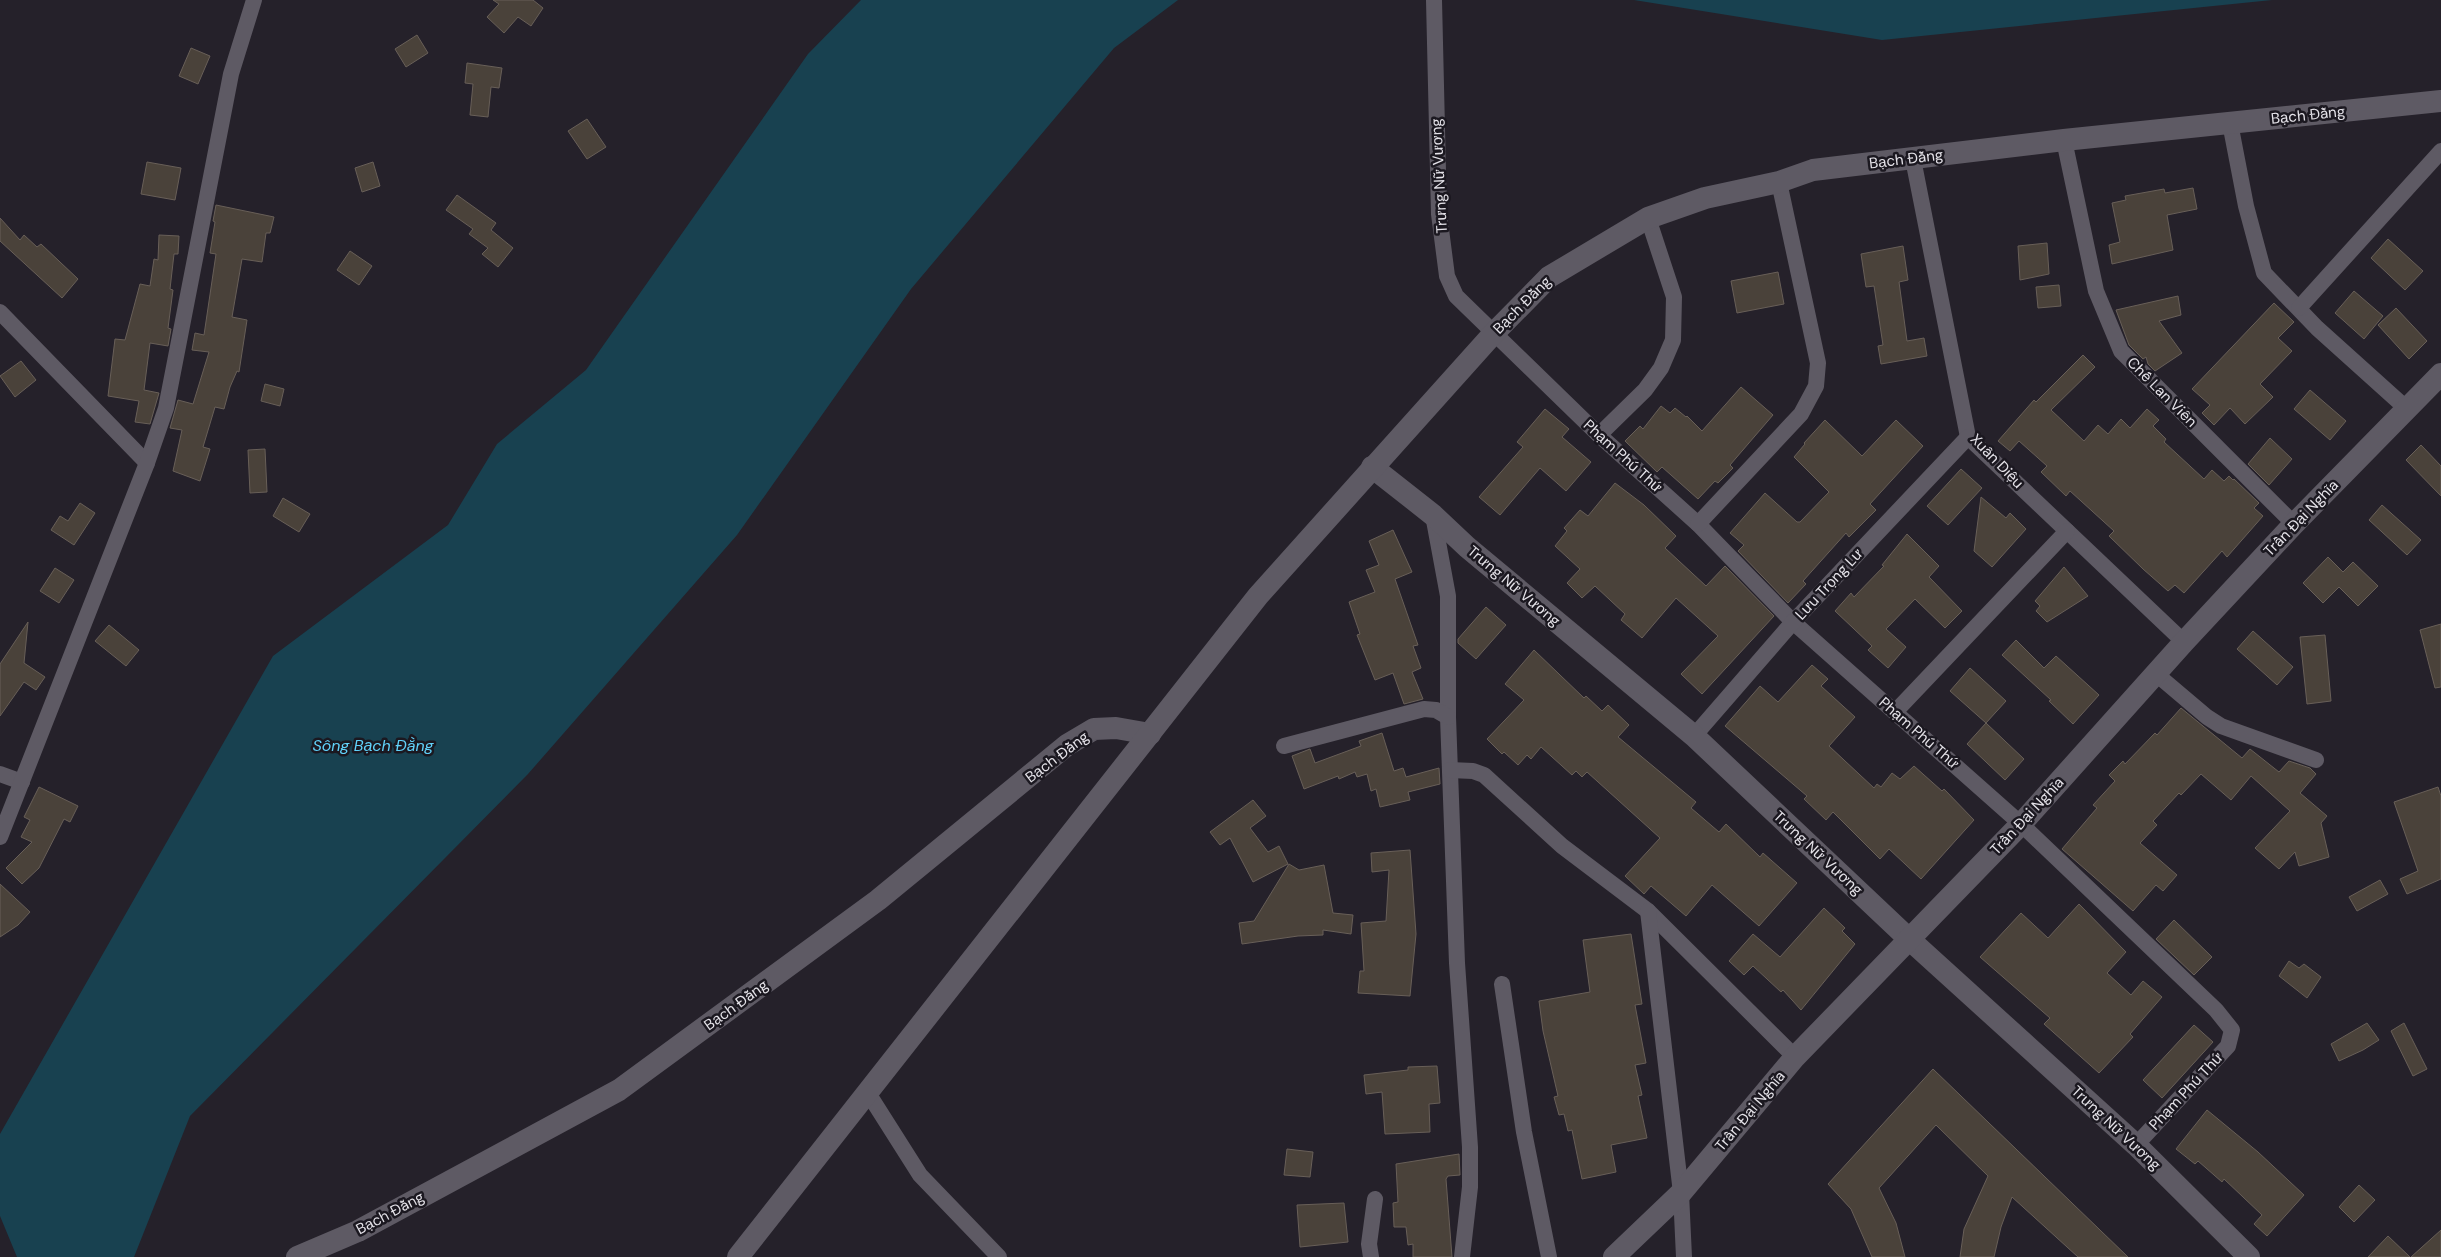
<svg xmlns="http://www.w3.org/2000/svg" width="2441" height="1257" viewBox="0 0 2441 1257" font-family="'DM Sans',sans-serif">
<rect width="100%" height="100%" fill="#25212a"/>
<!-- water -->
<g fill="#184150">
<path d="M861,0H1178L1114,48L911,289L737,535L528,774L190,1116L134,1257H17L0,1216V1134L273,656L448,525L497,444L586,370L808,54Z"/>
<path d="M1634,0H2272L1882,40Z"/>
</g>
<!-- building -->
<g fill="#4a423a" stroke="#685f58">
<path d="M493,0H533L543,8L531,26L518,17L504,33L487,17L499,4Z"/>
<path d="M417,35L428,53L406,67L395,49Z"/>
<path d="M191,48L210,56L198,84L179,76Z"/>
<path d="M467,63L502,68L499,88L491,87L488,117L470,115L473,84L465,83Z"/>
<path d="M587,119L606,147L587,159L568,131Z"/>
<path d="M147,162L181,168L175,200L141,194Z"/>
<path d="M373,162L380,186L362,192L355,168Z"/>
<path d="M2193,188L2197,209L2167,215L2173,250L2112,264L2109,245L2120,242L2112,203L2126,200L2125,196L2164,189L2165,193Z"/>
<path d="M457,195L496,223L491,230L513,248L498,267L482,254L488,248L469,234L473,229L446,210Z"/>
<path d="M216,205L274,217L270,233H266L262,262L242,259L232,317L247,320L239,372L237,371L230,387L224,409L215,407L203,447L210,449L200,481L173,471L182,430L170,428L178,400L193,404L209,352L192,350L195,333L204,335L216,254L210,253L215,222L213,221Z"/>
<path d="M0,218L20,240L24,235L37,247L41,244L78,279L62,298L0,241Z"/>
<path d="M159,235L179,236L178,254H174L170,289L173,290L168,328L171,329L168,346L150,343L144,390L159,393L150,424L135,422L139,401L108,396L115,339L125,340L140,284L150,286L154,259L158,260Z"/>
<path d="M2388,239L2423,271L2405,290L2371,258Z"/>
<path d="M2047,243L2049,274L2020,280L2018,246Z"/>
<path d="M1903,246L1908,280L1899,282L1907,341L1924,338L1927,356L1881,364L1878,346L1883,345L1874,286L1866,287L1861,254Z"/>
<path d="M350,251L372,266L359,285L337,270Z"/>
<path d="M1778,272L1784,304L1737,313L1731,281Z"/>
<path d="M2059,285L2061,306L2038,308L2036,287Z"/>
<path d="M2354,291L2383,316L2364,339L2335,313Z"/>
<path d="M2178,296L2181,315L2159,321L2182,353L2155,371L2148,364L2146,357L2143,359L2129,345L2116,310Z"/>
<path d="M2274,303L2294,322L2278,338L2292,351L2260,384L2273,397L2245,424L2230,408L2214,425L2202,413L2210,405L2192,389Z"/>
<path d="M2396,308L2427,341L2409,359L2378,325Z"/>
<path d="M2083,355L2095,367L2051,410L2084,441L2098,425L2108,434L2121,419L2130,428L2147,409L2159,420L2153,426L2166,439L2164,442L2204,479L2212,470L2224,481L2229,476L2233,480L2234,479L2259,503L2254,508L2263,516L2227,557L2222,551L2184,593L2175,585L2168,591L2143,569L2109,536L2114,531L2070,491L2066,496L2041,472L2047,466L2019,441L2010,451L1998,441L2034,400L2036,402Z"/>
<path d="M21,361L36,380L15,397L0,376Z"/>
<path d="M265,384L284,389L280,406L261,401Z"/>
<path d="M1741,387L1773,415L1730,465L1733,468L1718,483L1715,481L1698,499L1662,467L1657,472L1625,441L1640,426L1643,429L1661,406L1670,413L1675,408L1686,417L1687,416L1702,431Z"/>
<path d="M2310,390L2346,421L2330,440L2294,409Z"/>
<path d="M1545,409L1569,429L1562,437L1591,462L1566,491L1540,468L1500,515L1479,497L1523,447L1517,442Z"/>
<path d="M1825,420L1862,456L1896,420L1923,446L1870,504L1876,510L1849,537L1846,533L1803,581L1806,584L1788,603L1738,551L1744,545L1730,533L1765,493L1797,522H1800L1829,492L1794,457L1805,444L1804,443Z"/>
<path d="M2270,438L2292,459L2269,485L2248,464Z"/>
<path d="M2421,445L2441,466V496L2406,460Z"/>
<path d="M265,449L267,492L250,493L248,450Z"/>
<path d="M1961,469L1982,488L1948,525L1927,506Z"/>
<path d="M1615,483L1644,505L1676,536L1665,548L1706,586L1725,566L1774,616L1702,694L1681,674L1718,636L1676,598L1642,638L1621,620L1625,614L1595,586L1582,598L1567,583L1580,569L1555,546L1567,531L1564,528L1580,510L1588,516Z"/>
<path d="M1981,497L2006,518L2010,513L2026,529L1992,567L1974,551Z"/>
<path d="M283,498L310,514L299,532L273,516Z"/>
<path d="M80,503L95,513L74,545L51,530L60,516L68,521Z"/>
<path d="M2382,505L2421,540L2407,555L2369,520Z"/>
<path d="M1393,530L1412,572L1395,579L1418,645L1413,646L1421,668L1412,672L1423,699L1404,704L1393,673L1375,680L1357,635L1360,634L1349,602L1375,592L1366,570L1379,565L1369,541Z"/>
<path d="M1907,534L1939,566L1929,577L1962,611L1945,628L1915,599L1886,629L1906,647L1888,668L1868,650L1872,646L1835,611L1851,593L1854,597L1884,566L1882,565Z"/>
<path d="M2328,557L2343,572L2353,562L2378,586L2358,606L2339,587L2323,603L2303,583Z"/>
<path d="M2064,567L2088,596L2047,622L2036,611L2040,606L2035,601Z"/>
<path d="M55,568L74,580L59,603L40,591Z"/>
<path d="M1486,607L1506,625L1476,659L1458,643V639Z"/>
<path d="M28,622L24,663L45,677L36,690L24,682L0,716V664Z"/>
<path d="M2441,624V687L2435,688L2420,630Z"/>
<path d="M109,625L139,650L126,666L95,641Z"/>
<path d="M2253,631L2293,667L2277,685L2237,649Z"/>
<path d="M2325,635L2331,701L2307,704L2300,637Z"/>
<path d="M2016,640L2044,668L2056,656L2099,695L2073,724L2049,701L2051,700L2002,655Z"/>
<path d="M1534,650L1584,698L1586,696L1602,711L1608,705L1629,725L1618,737L1696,802L1691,808L1719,832L1726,824L1760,857L1763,853L1797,883L1759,926L1712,885L1686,916L1651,886L1644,894L1625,876L1660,838L1587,772L1582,777L1576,771L1572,775L1541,747L1531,759L1527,755L1518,765L1504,752L1502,754L1487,739L1524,700L1505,684Z"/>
<path d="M1812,665L1828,679L1821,686L1855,717L1829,746L1874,788L1877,784L1881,787L1892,773L1900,779L1914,766L1942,791L1944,789L1974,820L1921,879L1889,849L1880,859L1833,812L1826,820L1804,799L1807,796L1725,726L1760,686L1778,702Z"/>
<path d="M1970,668L2006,701L1986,723L1950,691Z"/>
<path d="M2181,708L2242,758L2250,749L2279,772L2289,761L2310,768L2316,774L2300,793L2327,816L2321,823L2329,857L2299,866L2295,852L2279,869L2255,848L2290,811L2251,776L2231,800L2201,774L2181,795L2179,793L2153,821L2157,825L2140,843L2177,875L2163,891L2156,885L2133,911L2062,849L2097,808L2093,805L2115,781L2109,775L2123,761L2125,764L2155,733L2157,735Z"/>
<path d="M1986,723L2024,759L2005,780L1967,744Z"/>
<path d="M1382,733L1394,771L1403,768L1406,777L1439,768L1440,784L1408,792L1410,800L1380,807L1376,789L1371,791L1367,774L1357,777L1355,772L1339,779L1338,776L1304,789L1292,756L1310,749L1315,763L1361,746L1359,741Z"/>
<path d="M39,787L78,806L70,822L64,819L39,868L22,884L6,868L32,842L21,837L30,820L24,817Z"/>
<path d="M2438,787L2441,796V879L2407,894L2400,879L2418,871L2394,802Z"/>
<path d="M1253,800L1266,816L1250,828L1268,852L1279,846L1288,864L1253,882L1230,838L1220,845L1210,832Z"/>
<path d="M1410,850L1416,934L1410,996L1358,993L1360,971H1364L1361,923L1386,921L1389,870L1372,872L1371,853Z"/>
<path d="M1289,864L1299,870L1324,865L1333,913L1353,915L1351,934L1323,930V935L1298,936L1242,944L1239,923L1254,921Z"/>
<path d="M2380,880L2388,894L2357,911L2349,897Z"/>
<path d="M0,884L30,912L18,925L0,937Z"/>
<path d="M2079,904L2126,952L2107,973L2131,995L2143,981L2162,997L2130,1034L2133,1037L2099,1073L2044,1024L2050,1018L1980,957L2021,913L2048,938Z"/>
<path d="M1824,908L1845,928L1842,931L1855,944L1801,1010L1783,990L1781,992L1753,966L1744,975L1729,961L1753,934L1780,957Z"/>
<path d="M2174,920L2212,957L2194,975L2156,939Z"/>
<path d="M1631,934L1642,1004L1635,1005L1646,1063L1635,1065L1642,1095L1638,1096L1647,1138L1611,1145L1616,1172L1582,1179L1572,1130L1568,1131L1564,1114L1559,1115L1554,1097L1558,1096L1543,1031L1539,1001L1590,992L1583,940Z"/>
<path d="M2289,961L2299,968L2304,964L2321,977L2307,998L2279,976Z"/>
<path d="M2367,1023L2379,1040L2363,1050L2339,1061L2331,1044Z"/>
<path d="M2404,1023L2427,1069L2413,1076L2391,1031Z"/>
<path d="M2194,1025L2213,1042L2162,1098L2143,1080Z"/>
<path d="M1437,1066L1440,1103L1429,1104L1430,1132L1385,1134L1382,1092L1366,1094L1364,1075L1408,1070V1067Z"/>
<path d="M1933,1069L2128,1257H2078L2012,1197L2001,1227L1994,1257H1960L1964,1229L1988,1176L1936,1125L1879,1188L1896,1223L1905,1257H1872L1851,1209L1828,1184Z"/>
<path d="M2207,1110L2258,1152L2304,1195L2267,1236L2254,1224L2262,1215L2224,1179L2222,1182L2198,1161L2195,1164L2176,1149Z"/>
<path d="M1287,1149L1313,1152L1310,1177L1284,1175Z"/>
<path d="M1459,1154L1460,1175L1448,1176L1446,1179L1452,1257H1413V1244L1408,1245L1406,1227H1394L1393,1203L1398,1202L1396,1164Z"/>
<path d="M2359,1185L2375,1200L2354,1222L2339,1207Z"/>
<path d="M1344,1203L1348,1242L1300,1247L1297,1205Z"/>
<path d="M2441,1230V1257H2411Z"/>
<path d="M2388,1236L2410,1257H2368Z"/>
</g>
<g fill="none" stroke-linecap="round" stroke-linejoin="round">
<!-- street -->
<g stroke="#5e5a64" stroke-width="16">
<path d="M1434,0L1439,214L1447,276L1456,296L1599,435L1698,524L1793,622L2021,824L2216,1010L2232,1030L2228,1046L2136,1145"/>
<path d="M2230,123L2246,206L2264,273L2317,328L2407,409"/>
<path d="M2064,140L2096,291L2121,351L2294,524"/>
<path d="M1913,159L1968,437L2184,642"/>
<path d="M2299,308L2441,151"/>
<path d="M0,312L147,463"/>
<path d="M1599,435L1645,390L1661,368L1673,340L1674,297L1648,218"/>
<path d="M1433,515L1448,596V717L1457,963L1470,1147V1187L1462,1257"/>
<path d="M1698,524L1801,414L1816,386L1818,363L1779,182"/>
<path d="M2155,673L2207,717L2221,726L2316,760"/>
<path d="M1895,712L2067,531"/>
<path d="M1694,736L1793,622L1968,437"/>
<path d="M1284,746L1424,709L1436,710L1448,717"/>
<path d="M1450,770L1473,771L1484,775L1562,846L1648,911L1795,1057"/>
<path d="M0,774L22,782"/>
<path d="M0,837L147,463L166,408L231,74L254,0"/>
<path d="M1648,911L1681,1193L1684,1257"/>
<path d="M1502,984L1524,1132L1549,1257"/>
<path d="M868,1093L920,1175L999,1257"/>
<path d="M1371,1257L1369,1244L1375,1199"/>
</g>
<!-- secondary -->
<g stroke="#5e5a64" stroke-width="22">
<path d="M1372,467L1433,515L1467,547L1694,736L1909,939L2136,1145L2249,1257"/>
<path d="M297,1257L358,1231L619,1090L878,900L1067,745L1094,729L1116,728L1150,734"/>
<path d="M738,1257L1258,596L1493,334L1549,277L1648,218L1705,198L1779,182L1813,170L2064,140L2441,101"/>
<path d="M1614,1257L1681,1193L1795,1057L2021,824L2184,642L2294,524L2441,374"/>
</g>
</g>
<g text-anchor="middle" stroke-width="5" stroke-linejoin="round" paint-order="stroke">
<!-- street labels -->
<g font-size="15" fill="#e5e3e9" stroke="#1b1820">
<text transform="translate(2308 115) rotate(-6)" y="5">Bạch Đằng</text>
<text transform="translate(1906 159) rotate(-7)" y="5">Bạch Đằng</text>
<text transform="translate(1439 176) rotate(-93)" y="5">Trưng Nữ Vương</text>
<text transform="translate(1522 305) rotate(-45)" y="5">Bạch Đằng</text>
<text transform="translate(2162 392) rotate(45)" y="5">Chế Lan Viên</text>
<text transform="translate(1623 456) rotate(42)" y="5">Phạm Phú Thứ</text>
<text transform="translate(1997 461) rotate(46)" y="5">Xuân Diệu</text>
<text transform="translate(2301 518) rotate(-46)" y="5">Trần Đại Nghĩa</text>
<text transform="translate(1829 584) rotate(-47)" y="5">Lưu Trọng Lư</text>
<text transform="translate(1514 586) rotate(40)" y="5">Trưng Nữ Vương</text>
<text transform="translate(1919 733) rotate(41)" y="5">Phạm Phú Thứ</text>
<text transform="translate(1057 757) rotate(-37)" y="5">Bạch Đằng</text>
<text transform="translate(2027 816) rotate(-47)" y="5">Trần Đại Nghĩa</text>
<text transform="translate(1818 853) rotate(43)" y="5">Trưng Nữ Vương</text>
<text transform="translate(736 1005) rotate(-36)" y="5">Bạch Đằng</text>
<text transform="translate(2186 1091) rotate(-47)" y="5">Phạm Phú Thứ</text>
<text transform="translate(1750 1111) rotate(-50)" y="5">Trần Đại Nghĩa</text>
<text transform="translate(2116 1128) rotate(43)" y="5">Trưng Nữ Vương</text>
<text transform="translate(390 1213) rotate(-28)" y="5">Bạch Đằng</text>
</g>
<!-- water labels -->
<g font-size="16" font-style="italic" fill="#61d2fa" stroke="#1b1820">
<text x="373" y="751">Sông Bạch Đằng</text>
</g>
</g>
</svg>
